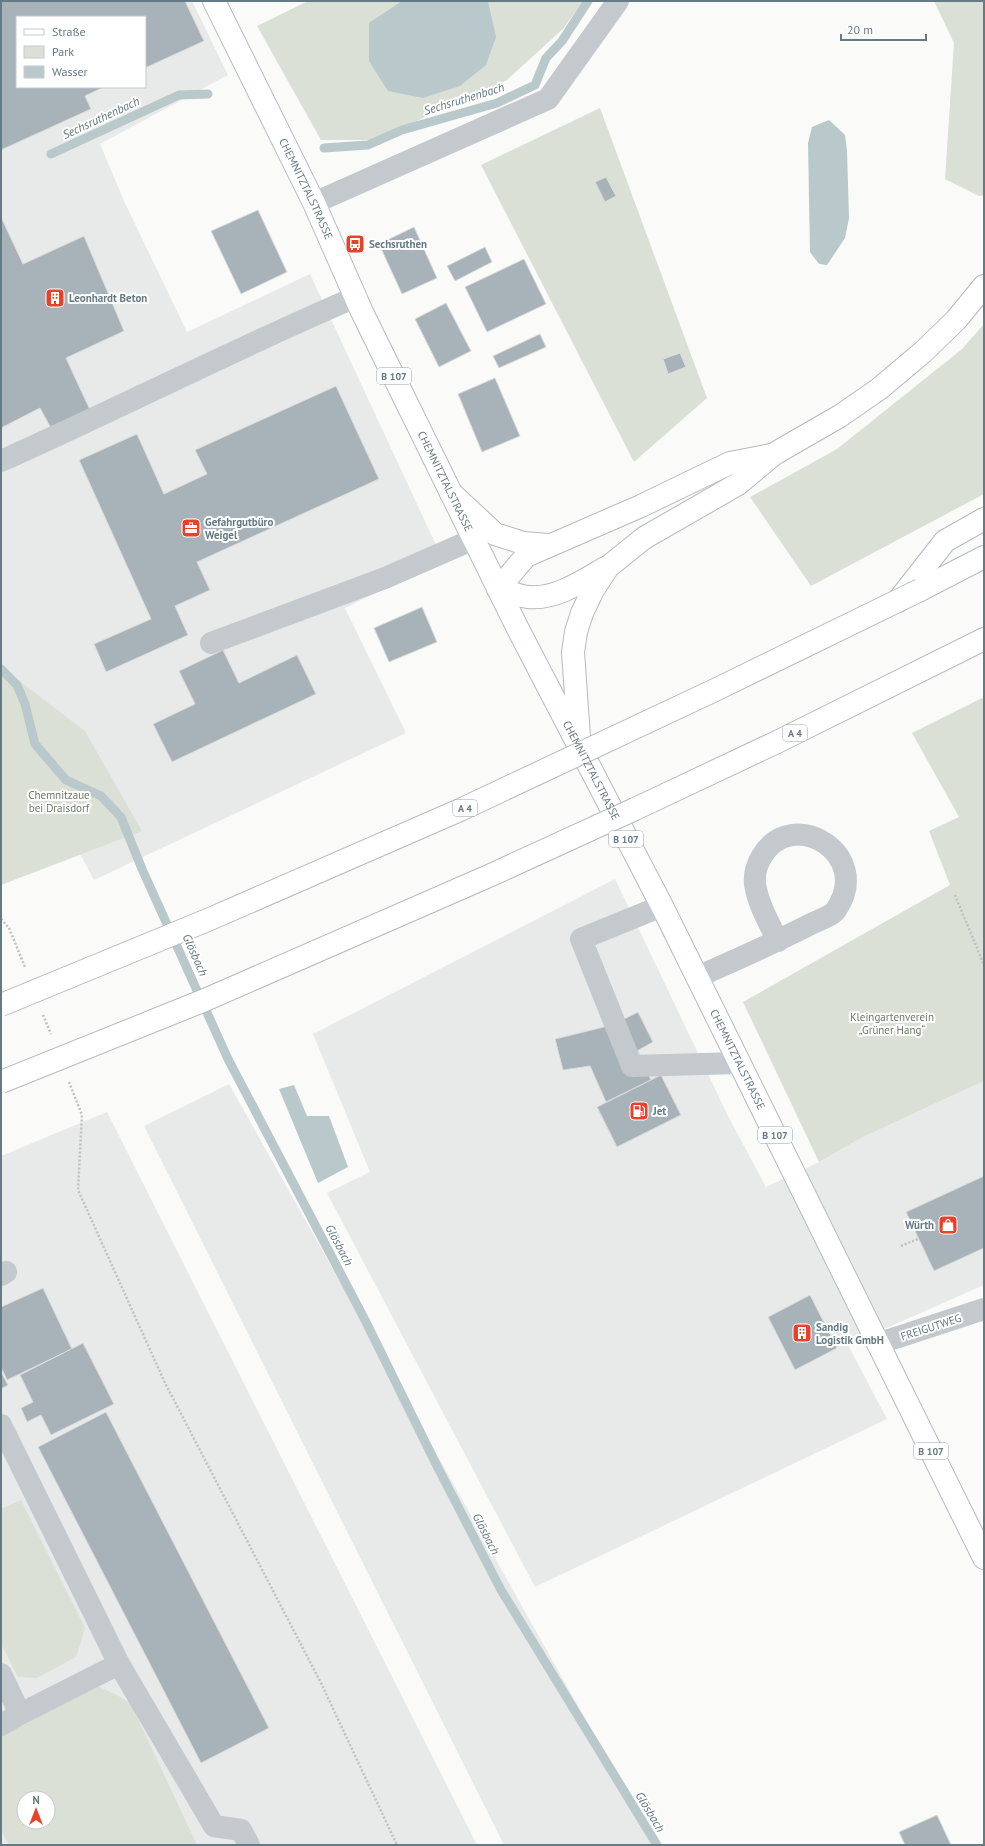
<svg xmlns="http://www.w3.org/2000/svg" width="985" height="1846" viewBox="0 0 985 1846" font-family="'PT Sans',sans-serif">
<rect width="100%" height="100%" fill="#fafaf8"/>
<!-- built -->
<g fill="#e8eae9" fill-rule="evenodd">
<path d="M1,1H192L228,75L100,144L124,201L187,332L310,274L443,560L345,608L406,733L94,880L1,706ZM17,17H145V87H17Z"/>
<path d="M615,879L728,1116L766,1187L819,1162L863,1137L984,1081V1285L848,1345L887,1419L535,1587L327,1193L370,1172L313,1034Z"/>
<path d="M229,1084L656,1845H504L144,1126Z"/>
<path d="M107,1112L477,1845H1V1156ZM24,1798H48V1822H24Z"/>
</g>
<!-- green -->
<g fill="#dbe0d7" fill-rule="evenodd">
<path d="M308,1H583L563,29L507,80L375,140H321L257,26Z"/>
<path d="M934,1H984V195L979,196L945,179L954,43Z"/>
<path d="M600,108L707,398L634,462L481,165Z"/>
<path d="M984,324V494L811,586L750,497L837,449L962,349Z"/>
<path d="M1,667L85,731L142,831L1,885Z"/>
<path d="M984,697V1081L863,1137L819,1162L743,1002L950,885L929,831L959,817L912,733Z"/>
<path d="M21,1500L85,1628L76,1657L37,1678L18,1677L1,1644V1509Z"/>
<path d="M95,1685L117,1695L131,1704L197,1845H9L1,1830V1735ZM24,1798H48V1822H24Z"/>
</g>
<!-- water -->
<g fill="#b9c8ca">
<path d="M402,1H488L496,37L486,65L460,86L423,98L388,91L369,61V23Z"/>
<path d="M829,120L845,135L847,151L849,218L845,238L827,265L819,264L810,252L808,143L812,127Z"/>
<path d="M294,1085L307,1116H329L348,1167L318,1183L279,1089Z"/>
</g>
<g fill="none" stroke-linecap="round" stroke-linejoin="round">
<!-- stream -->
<g stroke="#b9c8ca" stroke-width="9">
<path d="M324,148L368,145L402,130L497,103L535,85L546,58L562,41L588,1"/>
<path d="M51,154L179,95L208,94"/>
<path d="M1,669L17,685L25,704L35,744L66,780L101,796L121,817L142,869L228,1059L365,1320L435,1462L501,1590L657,1845"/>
</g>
</g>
<!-- building -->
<g fill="#a7b3b8" stroke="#dcdcda">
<path d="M1,1H185L204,41L145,68V17H17V87H104L85,96L91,109L1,150Z"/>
<path d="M606,177L616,196L605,202L595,182Z"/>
<path d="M258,210L287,272L241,294L211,231Z"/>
<path d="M1,217L23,264L84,236L124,331L66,358L91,412L52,430L40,408L1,428Z"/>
<path d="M414,227L437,278L402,294L379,244Z"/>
<path d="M485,247L492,262L455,281L447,266Z"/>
<path d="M524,259L546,304L487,332L465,287Z"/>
<path d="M446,303L471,351L439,367L415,319Z"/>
<path d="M540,334L546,347L499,368L493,356Z"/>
<path d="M680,353L686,367L668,374L663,359Z"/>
<path d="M495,378L520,436L482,452L458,394Z"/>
<path d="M336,386L379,479L197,562L210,590L175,606L188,635L106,672L94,644L151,619L79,460L137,434L164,494L207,474L195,450Z"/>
<path d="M422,607L437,642L389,662L374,628Z"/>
<path d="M223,650L239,683L297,655L316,694L172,762L153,724L195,704L179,671Z"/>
<path d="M638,1012L653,1042L637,1051L651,1080L606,1102L590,1066L563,1070L555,1039L612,1025Z"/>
<path d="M661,1075L681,1115L617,1147L597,1107Z"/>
<path d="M984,1176V1248L934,1271L906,1212Z"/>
<path d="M43,1288L72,1349L7,1380L1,1367V1307Z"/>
<path d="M810,1295L837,1348L795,1370L768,1317Z"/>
<path d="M83,1343L114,1404L51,1435L41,1415L27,1422L21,1408L33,1402L20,1375Z"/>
<path d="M1,1372L8,1385L1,1389Z"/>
<path d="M106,1412L269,1728L201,1763L38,1447Z"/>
<path d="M937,1815L951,1845H905L899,1832Z"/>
</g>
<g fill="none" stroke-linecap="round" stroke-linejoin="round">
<defs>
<g id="major">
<path id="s1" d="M214,1L314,203L362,312L519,631L662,906L984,1558"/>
</g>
<g id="highway">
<path d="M451,493L495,534L523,543L549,545"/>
<path d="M605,568C583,581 555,600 528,597C518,596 508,591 498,589L526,556L641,506L730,463L771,455"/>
<path d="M920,590L984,557"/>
<path d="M898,601L945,541L984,519"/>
<path d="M580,751L573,652L576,632L582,613L593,590L608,567L644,538L738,484L774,454L840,416L879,389L923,352L956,320L984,286"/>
<path d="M635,809L777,742L984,639"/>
</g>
</defs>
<!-- major casing -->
<use href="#major" stroke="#b4bbbe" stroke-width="24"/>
<!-- highway casing -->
<use href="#highway" stroke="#b4babd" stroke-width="24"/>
<!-- path -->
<g stroke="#bdc1c3" stroke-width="2.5" stroke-dasharray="2 2" stroke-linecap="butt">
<path d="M955,895L984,965"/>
<path d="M1,919L9,928L25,967"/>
<path d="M43,1015L51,1034"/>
<path d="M69,1082L82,1115L78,1190L165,1383L321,1683L397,1845"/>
<path d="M901,1246L918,1239"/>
</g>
<!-- minor -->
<g stroke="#c3c9cc" stroke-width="22">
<path d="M314,203L548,99L618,1"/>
<path d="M1,461C120,408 236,348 356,297"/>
<path d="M211,643L385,578L474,539"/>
<path d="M662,906L581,939L632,1066L739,1063"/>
<path d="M697,977C736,960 774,943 813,923C819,920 832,916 836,910C874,854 792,805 762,856C757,864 754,874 755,884C758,904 769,923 778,941"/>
<path d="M1,1275L6,1272"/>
<path d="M877,1344L984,1309"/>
<path d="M1,1425L119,1664L20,1714"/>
<path d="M119,1664L214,1826L241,1830L249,1845"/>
<path d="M1,1674L20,1714L1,1725"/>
</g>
<!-- major -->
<use href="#major" stroke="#fff" stroke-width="22"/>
<!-- highway -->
<use href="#highway" stroke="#fff" stroke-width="22"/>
<defs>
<g id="highway-bridge">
<path d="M1,1005L210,919L460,810L715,690L920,590"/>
<path d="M1,1082L205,1000L491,875L635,809"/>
</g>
</defs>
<!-- highway-bridge casing -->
<use href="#highway-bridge" stroke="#b4babd" stroke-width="24" stroke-linecap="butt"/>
<!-- highway-bridge -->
<use href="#highway-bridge" stroke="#fff" stroke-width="22"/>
</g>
<!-- icons -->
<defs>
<symbol id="bus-square" viewBox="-11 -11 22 22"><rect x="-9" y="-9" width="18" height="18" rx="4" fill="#e94029" stroke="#fff"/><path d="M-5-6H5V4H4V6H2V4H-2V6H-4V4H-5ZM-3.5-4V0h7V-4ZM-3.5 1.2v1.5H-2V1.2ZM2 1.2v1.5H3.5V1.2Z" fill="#fff"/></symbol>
<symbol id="building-square" viewBox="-11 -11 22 22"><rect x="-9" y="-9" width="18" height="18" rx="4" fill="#e94029" stroke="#fff"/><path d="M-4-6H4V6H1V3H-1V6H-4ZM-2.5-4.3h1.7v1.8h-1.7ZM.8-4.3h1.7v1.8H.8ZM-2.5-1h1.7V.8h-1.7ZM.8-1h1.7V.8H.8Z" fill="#fff"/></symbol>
<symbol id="office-square" viewBox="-11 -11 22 22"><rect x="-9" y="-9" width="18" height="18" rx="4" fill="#e94029" stroke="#fff"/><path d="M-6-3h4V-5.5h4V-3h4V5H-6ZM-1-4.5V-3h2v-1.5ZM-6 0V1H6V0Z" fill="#fff"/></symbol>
<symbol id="fuel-square" viewBox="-11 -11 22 22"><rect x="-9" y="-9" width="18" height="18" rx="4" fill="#e94029" stroke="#fff"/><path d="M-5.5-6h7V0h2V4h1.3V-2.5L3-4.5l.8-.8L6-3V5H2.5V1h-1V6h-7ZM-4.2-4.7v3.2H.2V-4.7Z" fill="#fff"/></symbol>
<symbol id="shop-square" viewBox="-11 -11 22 22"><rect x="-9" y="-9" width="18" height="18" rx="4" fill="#e94029" stroke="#fff"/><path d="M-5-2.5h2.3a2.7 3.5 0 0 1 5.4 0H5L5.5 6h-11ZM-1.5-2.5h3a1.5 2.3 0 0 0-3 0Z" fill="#fff"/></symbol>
</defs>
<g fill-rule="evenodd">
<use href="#bus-square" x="344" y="233" width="22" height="22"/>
<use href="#building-square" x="44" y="287" width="22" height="22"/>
<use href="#office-square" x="180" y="517" width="22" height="22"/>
<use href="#fuel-square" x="628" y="1100" width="22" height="22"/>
<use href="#shop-square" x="937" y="1214" width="22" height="22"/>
<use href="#building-square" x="791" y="1322" width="22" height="22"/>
</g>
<g text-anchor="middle" stroke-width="4" stroke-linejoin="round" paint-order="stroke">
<!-- shield labels -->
<g fill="#fff" stroke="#92a2a9" stroke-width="1">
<rect x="377" y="368" width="34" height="16" rx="3"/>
<rect x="783" y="725" width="24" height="16" rx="3"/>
<rect x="453" y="800" width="24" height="16" rx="3"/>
<rect x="609" y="831" width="34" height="16" rx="3"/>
<rect x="758" y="1127" width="34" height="16" rx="3"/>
<rect x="914" y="1443" width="34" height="16" rx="3"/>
</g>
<g font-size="10" font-weight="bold" fill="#647a84">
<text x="394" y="380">B 107</text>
<text x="795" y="737">A 4</text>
<text x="465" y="812">A 4</text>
<text x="626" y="843">B 107</text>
<text x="775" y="1139">B 107</text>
<text x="931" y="1455">B 107</text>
</g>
<!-- street labels -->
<g font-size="11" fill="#647a84" stroke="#fff">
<text dy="4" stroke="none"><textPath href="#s1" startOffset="209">CHEMNITZTALSTRASSE</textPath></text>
<text dy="4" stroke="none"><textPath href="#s1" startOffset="533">CHEMNITZTALSTRASSE</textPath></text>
<text dy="4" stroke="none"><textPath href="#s1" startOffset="857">CHEMNITZTALSTRASSE</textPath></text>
<text dy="4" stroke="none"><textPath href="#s1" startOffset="1181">CHEMNITZTALSTRASSE</textPath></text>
<text transform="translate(931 1327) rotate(-18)" y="4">FREIGUTWEG</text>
</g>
<!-- poi labels -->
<g font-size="11" font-weight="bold" fill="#647a84" stroke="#fff" text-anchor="start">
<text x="369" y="248">Sechsruthen</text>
<text x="69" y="302">Leonhardt Beton</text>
<text x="205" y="526">Gefahrgutbüro<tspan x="205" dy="13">Weigel</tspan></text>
<text x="653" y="1115">Jet</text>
<text x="934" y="1229" text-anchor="end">Würth</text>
<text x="816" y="1331">Sandig<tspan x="816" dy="13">Logistik GmbH</tspan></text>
</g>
<!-- park labels -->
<g font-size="11" fill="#6a7b63" stroke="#fff">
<text x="59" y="799">Chemnitzaue<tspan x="59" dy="13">bei Draisdorf</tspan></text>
<text x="892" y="1021">Kleingartenverein<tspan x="892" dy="13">„Grüner Hang“</tspan></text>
</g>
<!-- water labels -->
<g font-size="12" font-style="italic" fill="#5f787d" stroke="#fff">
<text transform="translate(464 99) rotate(-17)" y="4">Sechsruthenbach</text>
<text transform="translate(101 118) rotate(-25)" y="4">Sechsruthenbach</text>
<text transform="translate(195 955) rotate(66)" y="4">Glösbach</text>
<text transform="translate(339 1245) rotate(62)" y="4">Glösbach</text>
<text transform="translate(486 1534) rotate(63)" y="4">Glösbach</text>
<text transform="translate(650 1812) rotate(59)" y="4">Glösbach</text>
</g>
</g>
<!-- border -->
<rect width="985" height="1846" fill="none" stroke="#647a84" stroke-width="4"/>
<!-- legend -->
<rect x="16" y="16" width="130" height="72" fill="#ffffff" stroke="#c1cace"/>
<rect x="24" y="29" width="20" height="6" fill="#ffffff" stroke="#c1cace"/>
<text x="52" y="36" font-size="12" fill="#647a84">Straße</text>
<rect x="24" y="46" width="20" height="12" fill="#dbe0d7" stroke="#c1cace"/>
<text x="52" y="56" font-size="12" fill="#647a84">Park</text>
<rect x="24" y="66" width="20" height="12" fill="#b9c8ca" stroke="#c1cace"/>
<text x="52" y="76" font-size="12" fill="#647a84">Wasser</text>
<!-- north arrow -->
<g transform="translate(36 1810)"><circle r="19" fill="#ffffff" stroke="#c1cace"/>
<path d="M0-3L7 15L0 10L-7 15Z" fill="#e94029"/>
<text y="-6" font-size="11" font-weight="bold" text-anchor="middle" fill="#647a84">N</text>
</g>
<!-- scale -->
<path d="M841 34v6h85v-6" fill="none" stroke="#647a84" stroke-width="2"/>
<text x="847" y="34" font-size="12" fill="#647a84" stroke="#ffffff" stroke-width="3" paint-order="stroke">20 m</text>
</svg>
